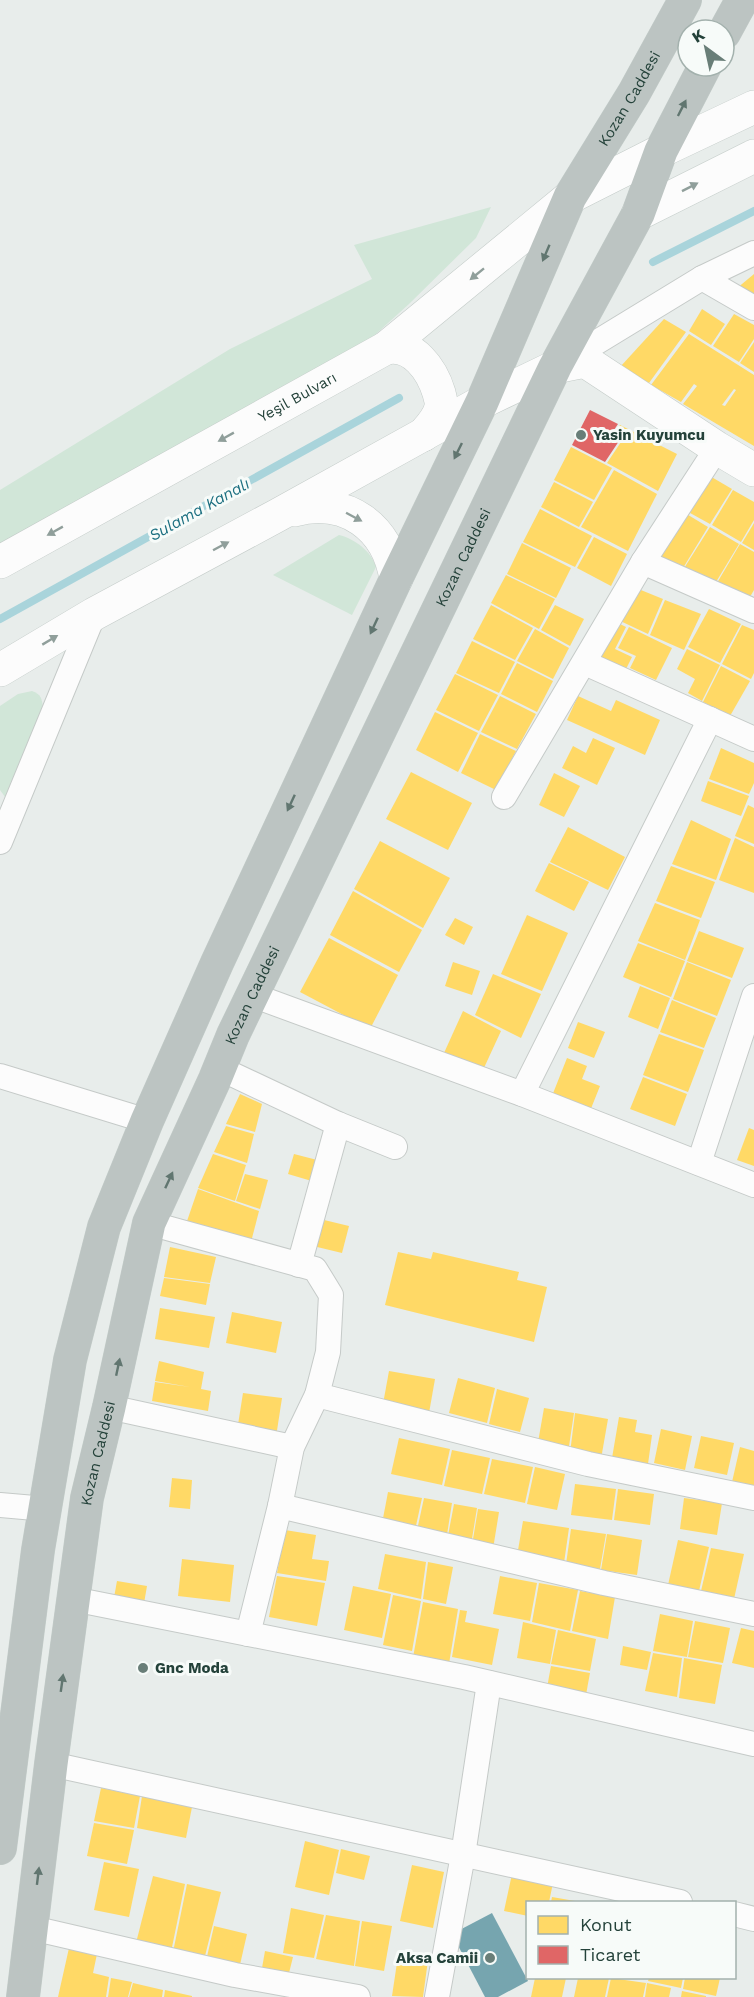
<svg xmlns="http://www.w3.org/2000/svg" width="754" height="1997" viewBox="0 0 754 1997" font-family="'Work Sans',sans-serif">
<rect width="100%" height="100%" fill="#e8edeb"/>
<!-- green -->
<g fill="#d1e6d8">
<path d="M491,207L476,238L409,304L366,343L0,548V490L230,349L372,279L354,245Z"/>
<path d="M339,535C355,539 371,551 376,567L352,615L273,575Z"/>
<path d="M32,691C41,694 42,699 43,708L8,801L0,790V706L18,694Z"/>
</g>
<!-- homes -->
<g fill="#ffd966" fill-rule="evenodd">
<path d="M754,274V300L736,289Z"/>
<path d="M702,309L725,324L711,345L689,331Z"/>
<path d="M734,314L754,325V339L739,362L713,346Z"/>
<path d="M664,319L686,332L649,383L621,366Z"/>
<path d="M689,334L754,375V446L683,404L697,386L694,384L681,402L651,385ZM734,389L736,390L725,406L722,405Z"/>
<path d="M754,342V372L740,363Z"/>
<path d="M620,425L677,454L658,491L607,463L623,439L615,434Z"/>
<path d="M571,447L612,468L594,500L554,480Z"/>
<path d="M614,470L657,494L628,551L581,527Z"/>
<path d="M703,472L732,489L710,524L681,508Z"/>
<path d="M554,482L593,502L579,527L541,507Z"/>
<path d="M733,490L754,502V520L741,542L712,525Z"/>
<path d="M540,509L592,536L575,567L523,542Z"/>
<path d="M680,510L708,527L680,573L650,559Z"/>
<path d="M754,523V550L742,543Z"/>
<path d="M710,527L739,544L713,587L681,573Z"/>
<path d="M594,537L627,554L611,586L577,568Z"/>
<path d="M522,543L571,568L556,598L507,574Z"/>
<path d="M740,544L754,552V590L747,602L714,588Z"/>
<path d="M506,575L555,599L539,629L491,603Z"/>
<path d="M631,586L663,599L648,634L616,619Z"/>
<path d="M665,600L701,614L684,650L650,635Z"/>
<path d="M491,605L533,628L515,660L473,639Z"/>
<path d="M555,605L584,619L570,646L541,630Z"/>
<path d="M709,609L741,624L720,663L688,647Z"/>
<path d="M610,619L626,627L615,649L632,657L622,677L589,661Z"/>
<path d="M742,625L754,630V673L751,679L722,664Z"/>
<path d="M629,627L672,648L656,680L630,668L636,656L618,648Z"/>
<path d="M535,629L569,648L553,679L517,661Z"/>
<path d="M472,641L515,662L499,693L456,673Z"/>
<path d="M687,649L720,665L702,701L688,693L695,679L677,669Z"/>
<path d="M517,663L553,681L537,712L501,694Z"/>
<path d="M721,666L750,681L730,716L703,702Z"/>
<path d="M455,674L498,695L479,731L436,710Z"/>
<path d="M500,696L536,714L517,749L481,732Z"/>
<path d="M578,696L611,711L616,700L660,720L645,755L567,720Z"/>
<path d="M435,712L478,733L458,772L416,750Z"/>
<path d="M480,734L516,751L496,790L461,773Z"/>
<path d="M593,738L615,748L597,785L562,768L573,746L586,753Z"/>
<path d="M721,748L754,763V783L749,794L709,779Z"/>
<path d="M411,772L472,803L448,850L386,819Z"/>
<path d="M554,773L580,786L564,817L539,805Z"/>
<path d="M708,781L749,796L741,816L701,801Z"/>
<path d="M748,805L754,808V844L735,836Z"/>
<path d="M691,820L731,839L716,880L672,864Z"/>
<path d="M568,827L625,857L608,890L550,862Z"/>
<path d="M735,838L754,847V893L719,880Z"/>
<path d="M380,841L450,878L423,928L354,889Z"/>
<path d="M549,863L589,882L574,911L535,891Z"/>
<path d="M671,866L715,882L701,918L656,901Z"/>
<path d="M353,891L422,930L399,972L330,935Z"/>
<path d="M655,903L700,920L685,960L638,941Z"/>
<path d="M527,915L568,933L542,991L501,974Z"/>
<path d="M455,918L473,927L464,945L445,935Z"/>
<path d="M699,931L744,948L732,978L687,961Z"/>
<path d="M329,938L398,975L370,1029L300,992Z"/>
<path d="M638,943L685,961L671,997L623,977Z"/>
<path d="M453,962L480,971L472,995L445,986Z"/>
<path d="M687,962L731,980L717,1016L673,999Z"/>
<path d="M493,974L541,994L521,1038L475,1015Z"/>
<path d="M640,986L670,998L658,1029L628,1017Z"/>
<path d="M672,1000L716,1018L704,1048L660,1032Z"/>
<path d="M463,1011L501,1031L483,1070L444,1053Z"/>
<path d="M578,1022L605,1032L594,1058L568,1048Z"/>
<path d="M659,1034L704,1050L688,1092L643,1075Z"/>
<path d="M567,1058L587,1066L582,1079L600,1086L588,1116L550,1101Z"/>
<path d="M643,1077L687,1094L675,1126L630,1109Z"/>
<path d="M240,1094L262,1104L255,1132L226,1124Z"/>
<path d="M226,1126L254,1134L247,1163L214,1152Z"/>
<path d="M749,1128L754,1130V1166L737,1160Z"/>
<path d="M213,1154L246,1165L235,1201L198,1188Z"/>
<path d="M294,1154L321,1161L315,1182L288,1174Z"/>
<path d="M245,1174L268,1180L260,1209L236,1201Z"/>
<path d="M198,1189L259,1211L251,1242L187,1221Z"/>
<path d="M320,1219L349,1226L342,1253L313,1246Z"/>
<path d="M170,1247L216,1257L210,1283L164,1277Z"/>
<path d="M398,1252L431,1259L433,1252L519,1272L517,1280L547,1287L534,1342L385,1305Z"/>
<path d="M164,1278L210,1284L206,1305L160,1296Z"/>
<path d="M160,1308L215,1317L209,1348L155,1339Z"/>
<path d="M232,1312L282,1322L276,1353L226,1343Z"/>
<path d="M159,1361L204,1372L201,1389L211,1391L208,1411L152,1401L155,1382L190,1387L155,1381Z"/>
<path d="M389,1371L435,1379L429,1413L383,1404Z"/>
<path d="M458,1378L495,1388L487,1423L449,1413Z"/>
<path d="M497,1389L529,1398L520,1432L489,1424Z"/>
<path d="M243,1393L282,1398L276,1437L237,1431Z"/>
<path d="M544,1408L574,1413L568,1453L537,1448Z"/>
<path d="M575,1413L608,1419L601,1459L570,1453Z"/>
<path d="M619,1417L637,1420L635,1432L652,1435L648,1464L612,1458Z"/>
<path d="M661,1429L692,1436L685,1470L654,1463Z"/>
<path d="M701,1436L734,1443L727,1475L694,1468Z"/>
<path d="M399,1438L450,1449L442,1485L391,1474Z"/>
<path d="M740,1447L754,1451V1487L732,1482Z"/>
<path d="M452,1450L490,1458L482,1494L444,1486Z"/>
<path d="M492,1459L533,1467L525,1503L484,1494Z"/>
<path d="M535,1467L565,1474L557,1510L527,1504Z"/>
<path d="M172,1478L192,1480L190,1509L169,1507Z"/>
<path d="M575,1484L616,1489L612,1520L571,1515Z"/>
<path d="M618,1489L654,1494L650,1525L614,1520Z"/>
<path d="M388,1492L422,1498L414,1535L381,1529Z"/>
<path d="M424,1498L452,1503L446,1541L416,1535Z"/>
<path d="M684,1498L722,1503L717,1535L680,1529Z"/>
<path d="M454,1504L477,1508L471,1545L447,1541Z"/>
<path d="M478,1509L499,1512L493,1549L472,1545Z"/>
<path d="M523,1521L569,1528L564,1563L517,1556Z"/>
<path d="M571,1529L606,1534L600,1569L566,1564Z"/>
<path d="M285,1530L316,1535L312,1559L329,1561L326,1581L277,1573Z"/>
<path d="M607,1534L642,1540L637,1575L601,1570Z"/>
<path d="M678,1540L709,1547L699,1591L668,1585Z"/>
<path d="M711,1548L744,1554L734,1599L701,1591Z"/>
<path d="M385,1554L426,1562L421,1599L378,1589Z"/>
<path d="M182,1559L234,1565L230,1602L178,1596Z"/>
<path d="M428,1562L453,1567L446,1604L423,1599Z"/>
<path d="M277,1576L325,1583L317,1626L269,1617Z"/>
<path d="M500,1576L537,1583L530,1621L493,1614Z"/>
<path d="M117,1581L147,1586L143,1609L113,1603Z"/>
<path d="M539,1583L578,1590L570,1631L532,1622Z"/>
<path d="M353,1586L391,1594L382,1638L344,1630Z"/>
<path d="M580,1591L615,1597L608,1639L572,1631Z"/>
<path d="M393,1595L421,1601L412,1651L383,1645Z"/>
<path d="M423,1602L458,1609L448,1670L412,1663Z"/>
<path d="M460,1610L467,1611L465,1622L499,1629L492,1665L452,1657Z"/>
<path d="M660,1614L693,1621L687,1657L653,1651Z"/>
<path d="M695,1621L730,1628L723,1663L688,1657Z"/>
<path d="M523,1622L556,1630L550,1664L517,1658Z"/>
<path d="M741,1628L754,1631V1668L732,1663Z"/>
<path d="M558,1630L596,1639L590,1671L551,1664Z"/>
<path d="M623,1646L651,1652L647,1670L620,1665Z"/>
<path d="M653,1653L682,1658L677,1697L645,1691Z"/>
<path d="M684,1658L722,1665L715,1704L679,1698Z"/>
<path d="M551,1666L590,1673L585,1700L546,1693Z"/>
<path d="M101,1788L140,1796L134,1828L94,1821Z"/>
<path d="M142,1796L192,1807L186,1838L137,1828Z"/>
<path d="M94,1823L134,1830L127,1864L87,1856Z"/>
<path d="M305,1841L339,1850L329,1895L295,1887Z"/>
<path d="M341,1849L370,1856L364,1880L336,1873Z"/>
<path d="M104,1862L139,1869L129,1917L94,1910Z"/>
<path d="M412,1865L444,1872L433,1928L400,1921Z"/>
<path d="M512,1874L553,1883L549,1902H528V1916L504,1911Z"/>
<path d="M153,1876L185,1884L171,1952L136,1943Z"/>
<path d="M187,1884L221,1892L204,1960L173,1952Z"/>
<path d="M552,1897L575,1901V1902H551Z"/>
<path d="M291,1908L324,1915L314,1958L283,1953Z"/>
<path d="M326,1915L360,1921L354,1966L316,1959Z"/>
<path d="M362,1921L392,1926L384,1971L355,1966Z"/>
<path d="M214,1926L247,1934L239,1969L206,1961Z"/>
<path d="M69,1948L97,1954L93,1973L109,1977L106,1997H58Z"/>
<path d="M265,1951L293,1957L289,1973L262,1968Z"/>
<path d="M398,1956L428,1960L423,1997L392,1996Z"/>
<path d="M111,1978L132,1982L128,1997H108Z"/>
<path d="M535,1978H566L562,1997H531Z"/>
<path d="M578,1978H609L605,1997H574Z"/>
<path d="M611,1978L646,1983L643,1997H607Z"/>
<path d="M649,1978H683L681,1988L648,1981Z"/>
<path d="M685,1978H720L716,1996L683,1989Z"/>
<path d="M133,1983L163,1990L162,1997H129Z"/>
<path d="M647,1983L671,1988L669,1997H645Z"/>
<path d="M165,1990L192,1996V1997H164Z"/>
<path d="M682,1991L706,1996V1997H681Z"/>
</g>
<!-- shops -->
<path fill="#e06666" d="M590,410L618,424L612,433L621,438L605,462L572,445Z"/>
<!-- public -->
<path fill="#76a5af" d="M492,1913L528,1981L498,1997H485L452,1934Z"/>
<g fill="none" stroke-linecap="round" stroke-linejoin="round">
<!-- stream -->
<g stroke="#a9d4db" stroke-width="8">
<path d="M653,262L754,211"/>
<path d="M0,619L399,398"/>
</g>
<defs>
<g id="street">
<path d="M702,278L754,308"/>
<path d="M561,364L702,278L754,253"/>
<path d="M643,562L754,611"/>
<path d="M585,663L754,739"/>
<path d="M504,797L643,562L717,448"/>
<path d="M0,842L94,614"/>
<path d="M252,995L522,1094L754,1185"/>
<path d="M219,1068L338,1124L395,1147"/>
<path d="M0,1076L147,1121"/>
<path d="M522,1094L710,719"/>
<path d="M699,1163L754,996"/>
<path d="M149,1223L315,1269L331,1295L328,1352L317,1395L292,1447L280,1506L248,1634"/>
<path d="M299,1265L338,1124"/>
<path d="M317,1395L588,1464L754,1498"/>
<path d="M109,1407L292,1447"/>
<path d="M0,1505L46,1509"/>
<path d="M280,1506L604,1583L754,1614"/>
<path d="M73,1599L464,1677L754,1744"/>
<path d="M51,1764L680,1902"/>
<path d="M734,1914L754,1919"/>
<path d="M32,1928L235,1975L358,1997"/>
<path d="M437,1997L463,1855L489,1683"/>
</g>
<g id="secondary">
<path d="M638,214L754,156"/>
<path d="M386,348C413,342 432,370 439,393C440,398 442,402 441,407C439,418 431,426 423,435"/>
<path d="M294,510C346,496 388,527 396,579"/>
<path id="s1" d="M0,562L386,348L570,197L661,151L754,107"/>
<path d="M0,670L94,614L278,515L482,402L555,367L585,361L717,448L754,470"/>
</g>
<g id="highway">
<path d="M724,33L742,0"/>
<path id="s2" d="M0,1848L38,1550L70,1360L104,1227L147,1121L217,963L396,579L482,402L570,197L634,93L685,0"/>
<path id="s3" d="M23,1997L51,1764L87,1498L109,1407L149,1223L215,1079L233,1035L555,367L638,214L661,151L705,66"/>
</g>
</defs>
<!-- street casing -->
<use href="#street" stroke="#c5cac8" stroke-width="26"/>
<!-- secondary casing -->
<use href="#secondary" stroke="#c3cbc8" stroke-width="34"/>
<!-- highway casing -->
<use href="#highway" stroke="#c3ccc9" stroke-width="34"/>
<!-- street -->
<use href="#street" stroke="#fcfcfc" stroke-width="24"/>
<!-- secondary -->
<use href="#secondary" stroke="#fcfcfc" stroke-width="33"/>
<!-- highway -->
<use href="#highway" stroke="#bcc4c2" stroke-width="33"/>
</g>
<!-- one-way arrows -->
<defs><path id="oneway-solid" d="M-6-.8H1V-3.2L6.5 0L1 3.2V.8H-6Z" transform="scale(1.5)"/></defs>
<g fill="#617670">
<use href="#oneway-solid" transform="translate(682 108) rotate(-63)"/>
<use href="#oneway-solid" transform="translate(546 253) rotate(113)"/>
<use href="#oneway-solid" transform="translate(458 451) rotate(116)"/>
<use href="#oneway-solid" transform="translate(374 626) rotate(115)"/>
<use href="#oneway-solid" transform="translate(291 803) rotate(115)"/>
<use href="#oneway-solid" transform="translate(169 1180) rotate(-65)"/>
<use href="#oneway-solid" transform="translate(118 1367) rotate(-78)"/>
<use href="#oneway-solid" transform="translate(62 1683) rotate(-82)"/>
<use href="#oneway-solid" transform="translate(38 1876) rotate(-83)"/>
</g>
<g fill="#909f9b">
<use href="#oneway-solid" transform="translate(690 187) rotate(-27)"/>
<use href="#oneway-solid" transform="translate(477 274) rotate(141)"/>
<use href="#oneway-solid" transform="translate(226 437) rotate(151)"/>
<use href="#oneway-solid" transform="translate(354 517) rotate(28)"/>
<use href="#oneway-solid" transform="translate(55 531) rotate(151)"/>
<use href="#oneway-solid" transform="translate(221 546) rotate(-28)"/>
<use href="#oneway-solid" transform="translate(50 640) rotate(-31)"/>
</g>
<!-- markers -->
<g fill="#697e78" stroke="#f7fbf9" stroke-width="2">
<circle cx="581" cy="435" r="6"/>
<circle cx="143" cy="1668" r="6"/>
<circle cx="490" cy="1958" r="6"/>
</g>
<g text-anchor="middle" stroke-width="6" stroke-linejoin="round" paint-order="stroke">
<!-- street labels -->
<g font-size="15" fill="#24423a" stroke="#f7fbf9">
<text dy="5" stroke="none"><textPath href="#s2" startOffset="1876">Kozan Caddesi</textPath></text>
<text dy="5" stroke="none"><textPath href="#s1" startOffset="340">Yeşil Bulvarı</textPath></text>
<text dy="5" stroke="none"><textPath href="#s3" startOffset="1521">Kozan Caddesi</textPath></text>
<text dy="5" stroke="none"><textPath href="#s3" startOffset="1035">Kozan Caddesi</textPath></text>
<text dy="5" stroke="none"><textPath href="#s3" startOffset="549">Kozan Caddesi</textPath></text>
</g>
<!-- poi labels -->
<g font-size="15" font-weight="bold" fill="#24423a" stroke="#f7fbf9" text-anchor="start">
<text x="593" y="440">Yasin Kuyumcu</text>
<text x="155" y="1673">Gnc Moda</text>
<text x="478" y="1963" text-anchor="end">Aksa Camii</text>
</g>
<!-- water labels -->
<g font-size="16" font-style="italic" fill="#1c6f80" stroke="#f7fbf9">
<text transform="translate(199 509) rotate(-29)" y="6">Sulama Kanalı</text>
</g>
</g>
<!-- legend -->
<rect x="526" y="1901" width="210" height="78" fill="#f7fbf9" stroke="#a3b1ad" stroke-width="1.5"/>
<rect x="538" y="1916" width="30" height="18" fill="#ffd966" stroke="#a3b1ad" stroke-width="1.5"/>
<text x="580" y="1931" font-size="18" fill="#24423a">Konut</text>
<rect x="538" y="1946" width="30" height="18" fill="#e06666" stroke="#a3b1ad" stroke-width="1.5"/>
<text x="580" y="1961" font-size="18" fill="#24423a">Ticaret</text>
<!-- north arrow -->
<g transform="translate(706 48) rotate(327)"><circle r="28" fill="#f7fbf9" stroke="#a3b1ad" stroke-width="1.5"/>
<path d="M0-4.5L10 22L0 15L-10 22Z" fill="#697e78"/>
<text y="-9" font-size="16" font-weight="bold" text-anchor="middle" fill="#24423a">K</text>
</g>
</svg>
